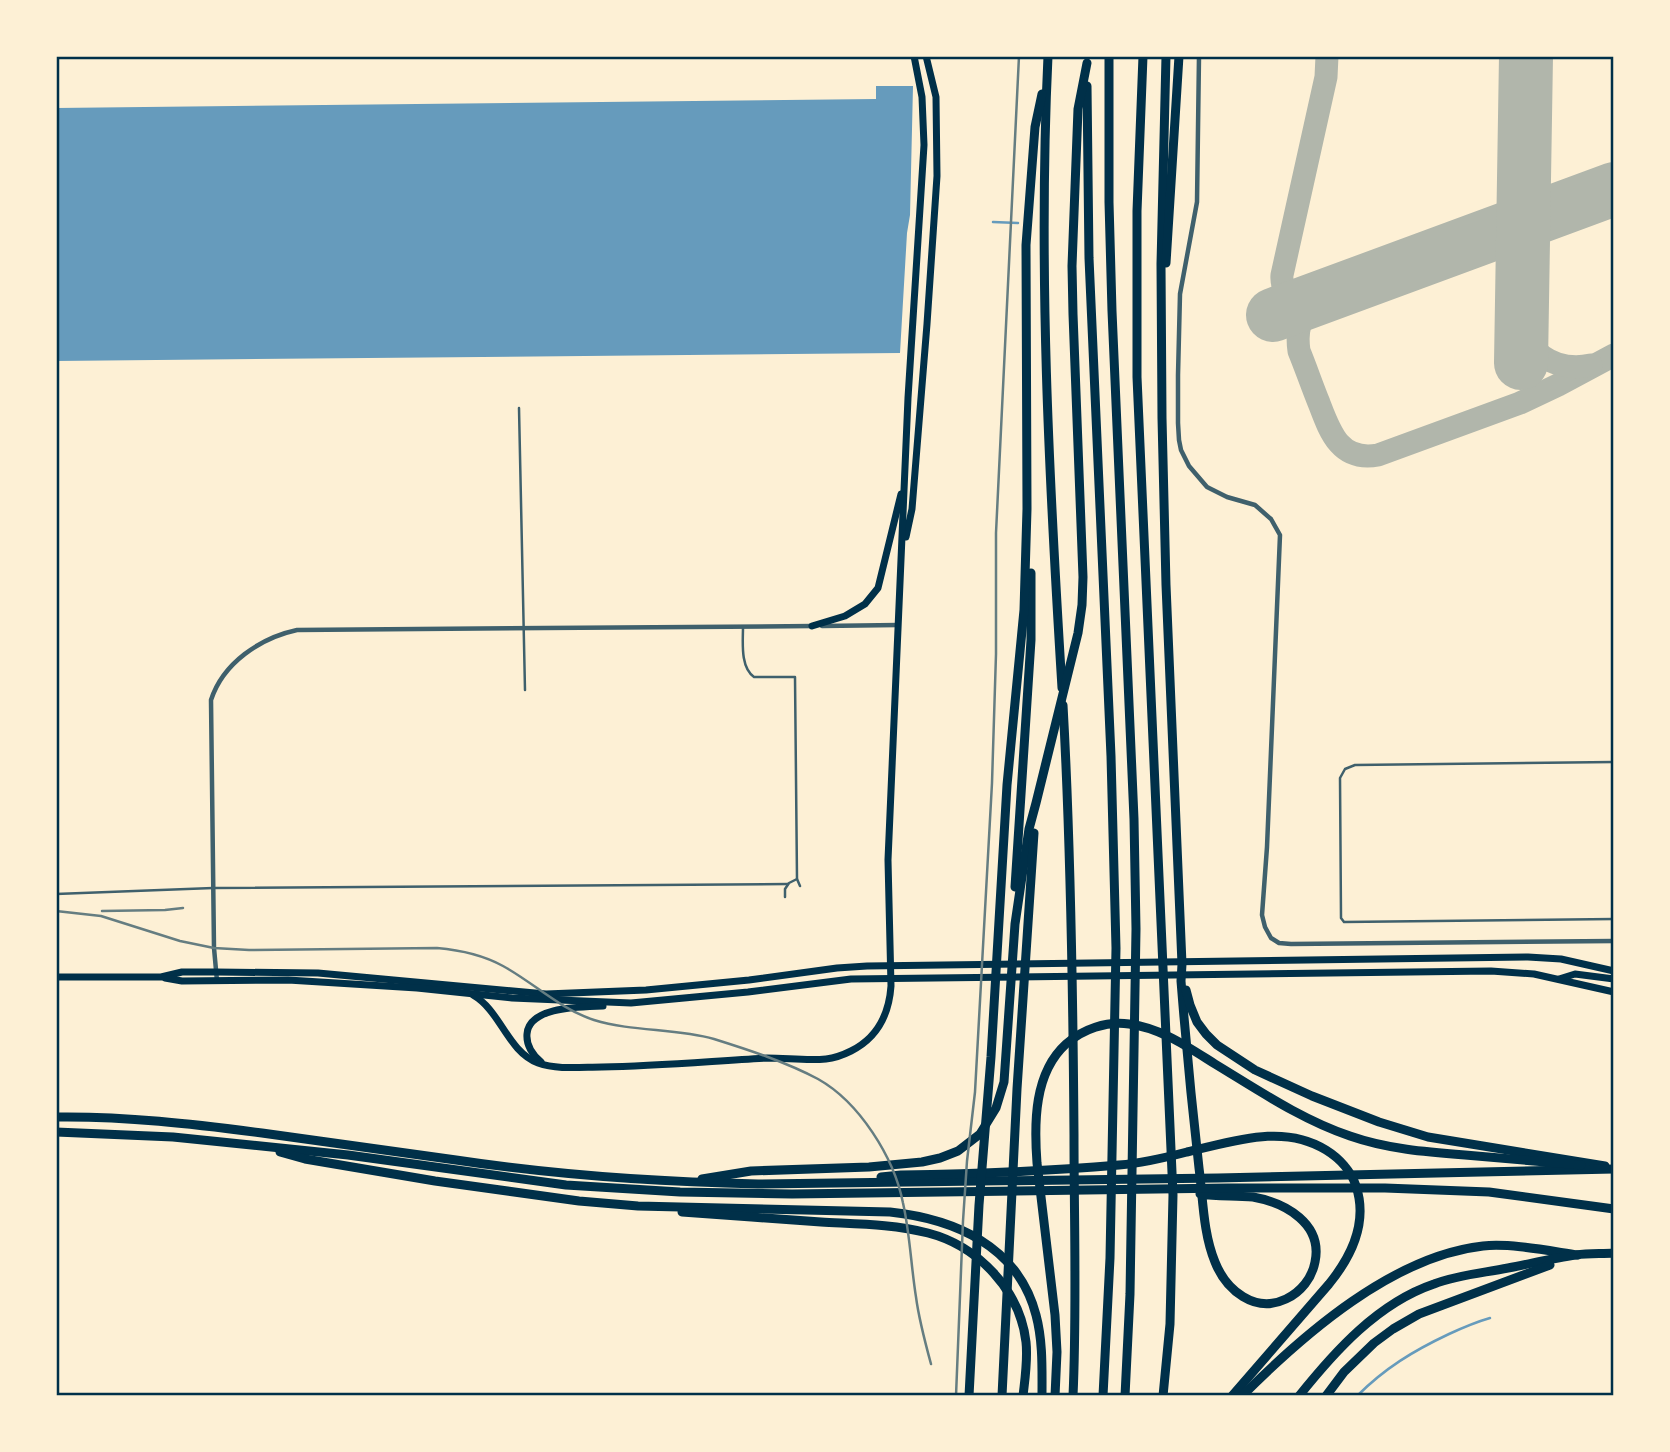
<svg xmlns="http://www.w3.org/2000/svg" width="1670" height="1452" viewBox="0 0 1670 1452" font-family="'Roboto Serif',serif">
<rect width="100%" height="100%" fill="#fdf0d5"/>
<!-- water -->
<path fill="#669bbc" d="M876,86H913L910,215L907,233L900,353L56,361V108L876,99Z"/>
<g fill="none" stroke-linecap="round" stroke-linejoin="round">
<!-- stream -->
<g stroke="#669bbc" stroke-width="2.5">
<path d="M993,222L1018,223"/>
<path d="M1357,1396C1385,1368 1413,1351 1449,1334C1462,1328 1476,1322 1490,1318"/>
</g>
<!-- taxiway -->
<g stroke="#b1b6ab" stroke-width="23">
<path d="M1338,292C1309,306 1294,315 1299,351C1306,368 1312,386 1319,403C1330,432 1340,462 1378,455L1520,403L1558,385L1614,355"/>
<path d="M1306,303L1292,300C1286,292 1281,286 1282,275L1326,77L1327,56"/>
<path d="M1522,311C1524,323 1525,334 1531,344C1544,364 1569,370 1591,365"/>
</g>
<!-- runway -->
<g stroke="#b1b6ab" stroke-width="54">
<path d="M1273,315L1614,189"/>
<path d="M1521,363L1526,56"/>
</g>
<!-- service -->
<g stroke="#3f606c" stroke-width="2.5">
<path d="M519,408L525,690"/>
<path d="M743,627C743,642 740,667 754,677H795L797,879L800,886"/>
<path d="M1614,762L1355,765L1345,769L1340,778L1341,918L1344,922L1614,919"/>
<path d="M56,894L213,888L788,884"/>
<path d="M785,897V889L789,883L797,879"/>
</g>
<!-- minor -->
<g stroke="#3f606c" stroke-width="4.5">
<path d="M1199,56L1197,202L1180,294L1178,375V423L1179,440L1181,450L1189,466L1207,487L1227,497L1255,505L1271,519L1280,535L1267,847L1262,915L1265,927L1271,938L1279,943L1291,944L1614,941"/>
<path d="M822,626L898,625"/>
<path d="M217,981L214,948L211,700C223,663 260,638 297,630L813,626"/>
</g>
<!-- secondary -->
<g stroke="#003049" stroke-width="7">
<path d="M906,537L912,509L927,324L937,176L936,97L926,56"/>
<path d="M812,626L845,616L865,604L878,588L901,494"/>
<path d="M56,977H161L182,972H216L318,973L546,994L646,990L749,980L837,968L867,966L1528,957L1561,959L1614,971"/>
<path d="M165,978L182,981L288,980L417,988L512,998L631,1003L748,992L851,979L1491,971L1534,974L1614,992"/>
<path d="M1559,979L1575,974L1614,979"/>
<path d="M473,995C501,1011 507,1051 538,1063C557,1070 582,1067 602,1067C657,1066 712,1061 767,1058C787,1058 807,1061 826,1059C835,1058 843,1055 851,1051C877,1038 889,1014 891,986L888,860L908,398L924,145L922,97L914,56"/>
<path d="M541,1062C533,1055 526,1046 527,1034C529,1006 582,1007 603,1006"/>
</g>
<!-- motorway -->
<g stroke="#003049" stroke-width="9">
<path d="M1048,56C1038,267 1049,477 1062,688"/>
<path d="M1109,56V202L1112,311L1134,819L1136,929L1130,1294L1125,1396"/>
<path d="M1143,56L1137,211V377L1173,1195L1170,1324L1163,1396"/>
<path d="M1166,56L1161,264L1162,418L1166,585L1182,964L1181,981C1186,1044 1192,1106 1199,1168C1203,1198 1203,1233 1215,1262C1226,1290 1255,1314 1286,1299C1301,1292 1312,1278 1315,1262C1323,1224 1286,1203 1253,1197C1235,1195 1218,1197 1200,1194"/>
<path d="M1087,86L1089,258L1111,756L1116,948L1110,1258L1103,1396"/>
<path d="M1166,263L1179,56"/>
<path d="M1063,705C1071,849 1073,992 1074,1135C1074,1222 1077,1309 1073,1396"/>
<path d="M1015,887L1031,640V573"/>
<path d="M1186,990L1190,1005L1197,1022L1206,1034L1217,1045L1255,1070L1312,1096L1379,1122L1428,1137L1605,1166"/>
<path d="M56,1117C125,1116 193,1124 262,1133C327,1142 392,1151 456,1160C556,1175 657,1182 758,1184L1218,1178L1614,1169"/>
<path d="M56,1132L173,1137L348,1155L566,1185L680,1192L792,1194L1228,1188H1385L1489,1192L1614,1209"/>
<path d="M280,1152L305,1159L435,1181L579,1201L638,1206L890,1212C955,1219 1018,1246 1036,1315C1043,1341 1042,1369 1042,1396"/>
<path d="M881,1177L901,1175C973,1174 1048,1171 1119,1165C1142,1163 1164,1158 1187,1152C1232,1142 1283,1123 1326,1150C1339,1158 1351,1171 1356,1186C1368,1222 1351,1257 1329,1284L1232,1396"/>
<path d="M702,1179L751,1171L869,1167L922,1162L940,1158L958,1151L980,1134L996,1108L1004,1082L1015,924L1029,829L1036,803L1078,633L1082,605L1083,577L1073,314L1072,266L1078,109L1087,63"/>
<path d="M682,1212C728,1215 775,1219 821,1222C856,1224 893,1224 928,1233C978,1246 1020,1290 1026,1342C1028,1360 1025,1378 1023,1396"/>
<path d="M969,1396L979,1205L991,1057L1007,785L1024,610L1027,509L1026,245L1035,127L1042,94"/>
<path d="M1002,1396L1017,1089L1034,833"/>
<path d="M1055,1396L1057,1352L1055,1315L1037,1163C1034,1123 1034,1073 1066,1044C1083,1029 1106,1021 1129,1024C1161,1028 1188,1047 1215,1064C1258,1090 1302,1120 1350,1136C1387,1149 1426,1152 1465,1155C1503,1158 1542,1162 1581,1165"/>
<path d="M1242,1396C1304,1334 1393,1256 1483,1246C1510,1243 1550,1251 1578,1255"/>
<path d="M1299,1396C1335,1351 1378,1303 1434,1284C1458,1275 1483,1273 1508,1268C1530,1264 1553,1258 1576,1255C1589,1253 1602,1254 1614,1253"/>
<path d="M1326,1396L1344,1372L1374,1343L1393,1329L1419,1314L1550,1265"/>
</g>
<!-- rail -->
<g stroke="#657d81" stroke-width="2.5">
<path d="M56,911L101,916L180,941L214,948L249,950L437,948C460,950 483,955 503,966C534,983 560,1009 594,1020C633,1032 675,1028 714,1039C749,1050 786,1062 818,1079C859,1102 894,1157 903,1203C910,1234 911,1266 916,1297C919,1320 925,1342 931,1364"/>
<path d="M102,911L165,910L183,908"/>
<path d="M956,1396L963,1221L967,1161L975,1092L992,783L996,654V533L1019,56"/>
</g>
</g>
<!-- border -->
<rect width="1670" height="1452" fill="none" stroke="#fdf0d5" stroke-width="116"/>
<rect x="58" y="58" width="1554" height="1336" fill="none" stroke="#003049" stroke-width="2.5"/>
</svg>
